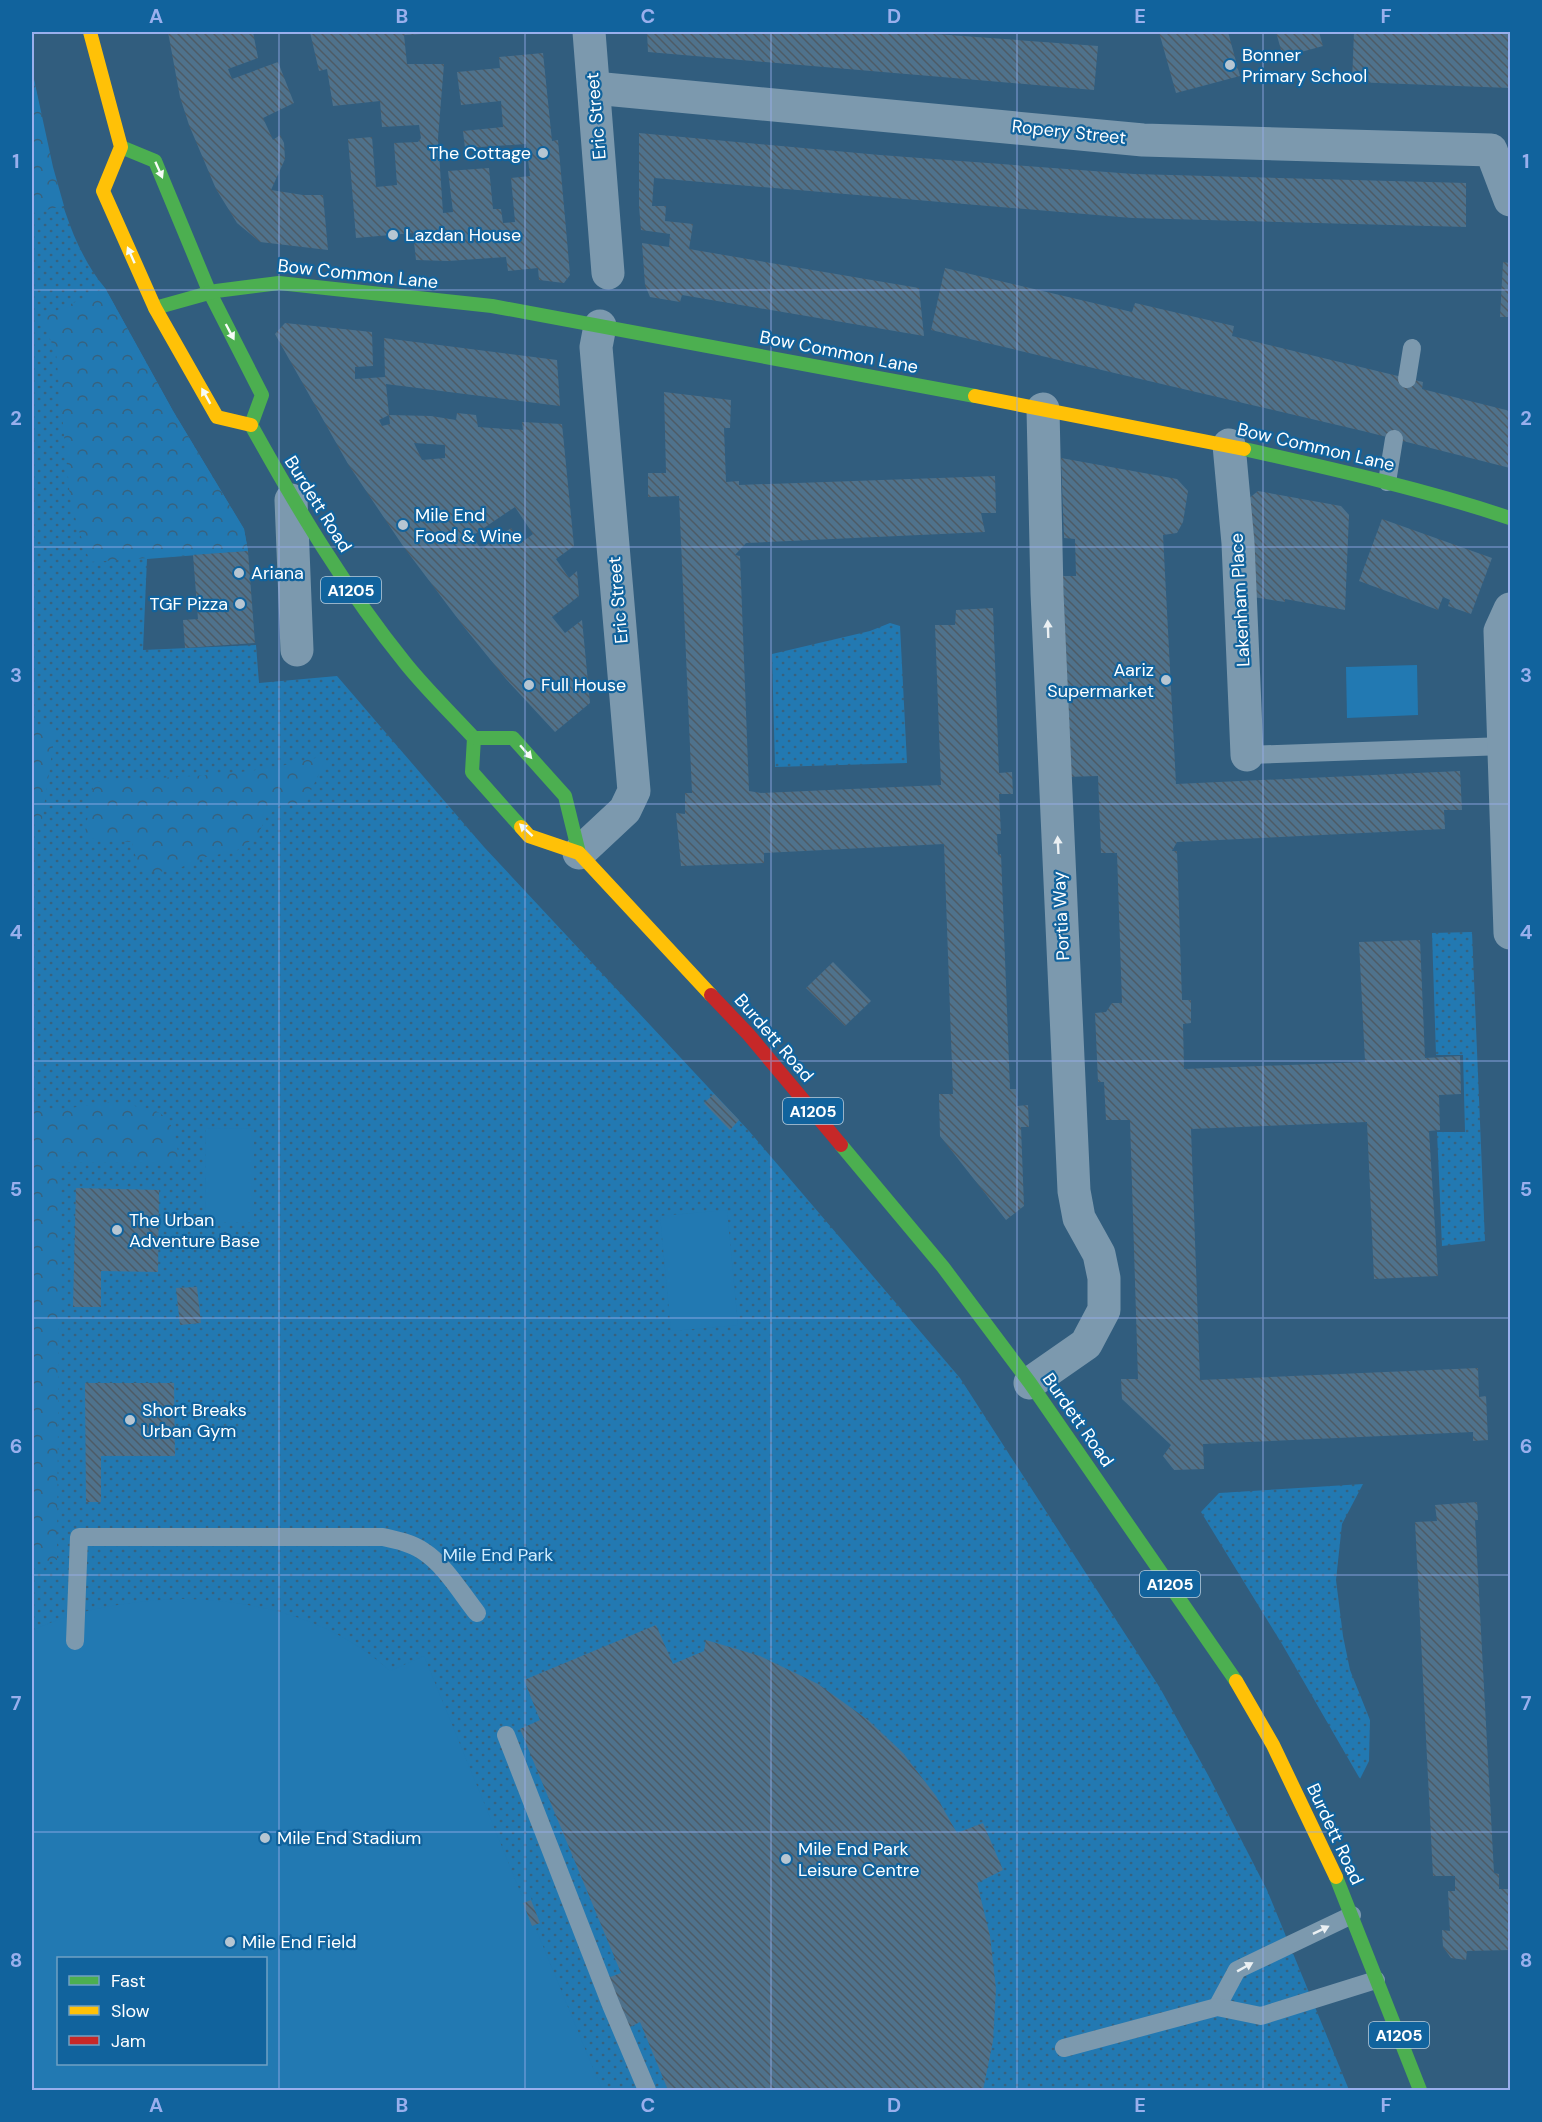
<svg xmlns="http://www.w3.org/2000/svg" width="1542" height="2122" viewBox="0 0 1542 2122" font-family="'DM Sans',sans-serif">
<defs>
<pattern id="grass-dots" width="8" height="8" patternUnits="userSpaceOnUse" patternTransform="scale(1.5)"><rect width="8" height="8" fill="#2279b2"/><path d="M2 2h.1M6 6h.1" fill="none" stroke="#37627f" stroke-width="1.8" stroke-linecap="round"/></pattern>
<pattern id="forest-crowns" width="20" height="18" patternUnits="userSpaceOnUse" patternTransform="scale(1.5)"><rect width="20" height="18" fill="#2279b2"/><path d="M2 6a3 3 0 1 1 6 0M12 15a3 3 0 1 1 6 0" fill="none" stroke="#37627f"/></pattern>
<pattern id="building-back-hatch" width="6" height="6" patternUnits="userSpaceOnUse" patternTransform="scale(1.5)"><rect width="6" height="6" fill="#4f728c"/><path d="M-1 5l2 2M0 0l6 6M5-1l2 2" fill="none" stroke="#4d5b66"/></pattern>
</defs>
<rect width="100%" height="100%" fill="#315d7e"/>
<!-- grass -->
<g fill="url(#grass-dots)" fill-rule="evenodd">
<path d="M32,70C46,138 60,235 105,288L173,411L244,529L248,551L147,559L143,650L256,645L259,683L337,676L484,847L749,1131L960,1378L1160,1688L1208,1775L1267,1890L1349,2090H32ZM58,1958H266V2064H58Z"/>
<path d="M890,623L900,626L907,763L775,767L772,654L870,631Z"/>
<path d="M1472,932L1485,1241L1442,1246L1437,1132H1465L1463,1055H1436L1432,933Z"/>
<path d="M1363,1484L1342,1524L1336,1580L1343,1636L1350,1670L1370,1720L1369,1761L1360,1779L1282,1644L1201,1512L1219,1493Z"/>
</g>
<!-- forest -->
<g fill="url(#forest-crowns)">
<path d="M32,70L53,167L64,206L32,213Z"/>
<path d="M105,288L173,411L244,529L248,551L90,562L78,528L70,497L56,353L41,318Z"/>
<path d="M32,725L56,726L41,827L32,823Z"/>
<path d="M328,755L304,805L282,804L267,816L257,836L236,851L206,857L172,871L150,872L137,862L132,842L84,838L94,782L226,774L277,767Z"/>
<path d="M112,1102C164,1112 172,1106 180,1163L60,1162L57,1560L32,1562V1111H49Z"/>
</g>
<!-- pitch -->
<g fill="#2279b2" fill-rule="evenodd">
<path d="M1417,665L1418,715L1347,718L1346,667Z"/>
<path d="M254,1128V1222H205L206,1129Z"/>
<path d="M727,1210L738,1325L671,1331L660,1216Z"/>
<path d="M182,1599C257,1600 333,1619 390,1671L424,1656L522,1896L529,1893L542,1925L536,1929L602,2090H32V1631C79,1608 130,1601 182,1599ZM58,1958H266V2064H58Z"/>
</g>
<!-- building -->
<g fill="url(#building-back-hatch)" fill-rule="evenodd">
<path d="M168,32H253L258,58L228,69L232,79L278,62L294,103L263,118L273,140L280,135L284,143L285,159L271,190L303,195H323L328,250L260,242L237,223L216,189L189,125L180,97Z"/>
<path d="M310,32H422V34L404,35L407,64H444L438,138L443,213L453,212L448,171L489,168L493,209H501L503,223L515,222L511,178L530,176L526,144L465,148L463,131L503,127L501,101L461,105L457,72L500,68L499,57L543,53L552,141L558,140L567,240L570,275L564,283L539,280L538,268L508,271L506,257L448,261L416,260L413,233L356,238L348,139L372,137L376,187L397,185L394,143L418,142L421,138L419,125L382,127L380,101L333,106L327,69L319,71Z"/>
<path d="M647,32H908L1098,46L1094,90L648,52Z"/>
<path d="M1159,32H1228L1240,76L1176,93Z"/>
<path d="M1276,32H1319L1323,46L1283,57Z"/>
<path d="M1354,32H1510V88L1352,82Z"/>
<path d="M639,133L880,155L1134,174L1466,183V227L1132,218L654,178L652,206H666L665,221L693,224L689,249L919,288L924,336L682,295L680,302L650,297L645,285L642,243L669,247L670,234L641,230L639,206Z"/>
<path d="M1503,262L1510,263V317H1500Z"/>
<path d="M945,268L1132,312L1135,303L1234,326L1232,336L1423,382L1422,389L1510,411V468L1367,432L931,330Z"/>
<path d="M285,323L372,332L373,366L355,367V379L385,377L384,338L557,360L560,406L386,384L389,415L379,420L382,426L390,424L389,415L431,416L456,420L457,413L476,415L478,427L523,430L522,422L562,424L574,546L556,559L569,578L577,571L579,596L552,617L565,633L582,620L590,703L555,732L506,679L464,627L403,546L348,464L275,334ZM414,443L445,445V458L422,460ZM515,507L533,534L521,543L511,528L481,549L472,536Z"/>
<path d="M664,392L731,400L730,428H724L726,482L739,481V485L995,476L996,513H981L985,532L746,543L735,555L740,556L749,791L761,793L941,785L935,625H955L956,610L993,608L999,773L1012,772L1013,794H999L1001,834H997L998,855L1001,854L1010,1089H1016L1017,1106L1028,1105L1029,1127H1021L1024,1206L1006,1220L940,1136L939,1094H953L944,844L764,853V863L681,866L676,813L685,814V793H692L679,496L648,497V473H666Z"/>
<path d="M1061,458L1177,479L1188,491L1183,522L1177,533L1163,535L1176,784L1460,771L1462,810H1444L1445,829L1177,842L1172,851H1177L1182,1000H1191V1023L1183,1024L1184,1069L1365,1062L1359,942L1420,940L1425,1058L1460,1056L1461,1094L1439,1095L1440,1130L1429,1131L1438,1276L1374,1279L1367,1122L1191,1129L1200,1380L1478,1368L1479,1397L1486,1396L1488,1440L1473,1441V1432L1203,1444L1204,1469L1174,1470L1163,1456L1171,1445L1122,1399L1121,1379H1138L1130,1120H1106L1104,1082H1098L1095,1013L1106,1012L1112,1003H1122L1117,853H1101L1098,776L1067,777L1058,576H1076L1075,539L1064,538Z"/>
<path d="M1258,491L1341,506L1349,515L1345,610L1285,599V602L1253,597L1248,499Z"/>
<path d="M1382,519L1492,558L1471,614L1448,606L1450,600L1443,597L1438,610L1359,581Z"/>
<path d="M248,551L255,643L185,648L183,620L198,619L193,555Z"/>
<path d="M833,962L871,1001L845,1026L806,988Z"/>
<path d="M714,1094L739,1120L730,1130L704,1103Z"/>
<path d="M76,1188L159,1190L158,1272L101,1271V1307H73Z"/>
<path d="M197,1287L201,1323L180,1325L176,1288Z"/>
<path d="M85,1383H174L175,1456H101V1502H86Z"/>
<path d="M1477,1502L1478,1520H1475L1494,1873L1499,1874V1889H1510V1950L1467,1951L1466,1960L1451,1958L1443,1947L1442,1930L1450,1931L1448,1891H1455V1876H1433L1415,1522L1437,1521L1435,1505Z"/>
<path d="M656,1625L673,1664L704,1651L706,1640L760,1656L818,1684L868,1720L903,1753L936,1796L957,1833L983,1823L1003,1870L977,1883L990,1936L996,1989L993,2041L983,2090H668L640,2022L624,2030L605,1979L621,1973L520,1729L540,1720L524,1680Z"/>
<path d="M531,1900L540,1923L532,1926L523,1903Z"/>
</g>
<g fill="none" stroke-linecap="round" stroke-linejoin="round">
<!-- lane -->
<g stroke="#7c99ae" stroke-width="18">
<path d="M1407,379L1412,348"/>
<path d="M1387,482L1394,439"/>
<path d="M1247,755L1505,746"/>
<path d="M75,1641L79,1537H383C397,1540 411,1543 423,1551C445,1565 461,1593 477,1613"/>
<path d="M506,1735L611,2005L647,2090"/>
<path d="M1217,2007L1237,1970L1352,1915"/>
<path d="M1064,2048L1217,2007L1261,2016L1376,1980"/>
</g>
<!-- street -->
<g stroke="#7c99ae" stroke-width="33">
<path d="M589,32L608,273"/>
<path d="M594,88L1143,140L1491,150L1510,200"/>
<path d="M1229,445L1238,543L1247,755"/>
<path d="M291,500L297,650"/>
<path d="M1510,609L1500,631L1510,933"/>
<path d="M579,853L625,810L634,791L596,347L600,326"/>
<path d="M1030,1383L1086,1344L1104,1310V1278L1099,1254L1079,1218L1074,1191L1047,593L1043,409"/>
</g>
<!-- fast -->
<g stroke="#4caf50" stroke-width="14">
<path d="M121,147L155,161L209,291L262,395L251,425C297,508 346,590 406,664C427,690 451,713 474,738L472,772L521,827"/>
<path d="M155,308L216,291L279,283L492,306L975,396"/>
<path d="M1244,449C1333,469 1423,489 1510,518"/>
<path d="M474,738H513L565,796L579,853"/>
<path d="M841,1145L943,1267L1030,1383L1236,1681"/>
<path d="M1336,1877L1420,2090"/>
</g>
<!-- slow -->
<g stroke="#ffc107" stroke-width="14">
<path d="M90,32L121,147L103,191L155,308L217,417L251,425"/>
<path d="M975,396L1244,449"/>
<path d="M521,827L529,836L579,853L711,995"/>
<path d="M1236,1681L1273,1745L1336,1877"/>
</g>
<!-- jam -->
<path stroke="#c62828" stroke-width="14" d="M711,995L749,1035L841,1145"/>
</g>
<!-- one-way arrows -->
<defs><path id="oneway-solid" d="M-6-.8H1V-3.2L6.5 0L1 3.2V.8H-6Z" transform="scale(1.5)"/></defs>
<g fill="#f6fbf6">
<use href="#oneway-solid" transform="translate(159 170) rotate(66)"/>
<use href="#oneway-solid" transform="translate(131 255) rotate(-114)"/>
<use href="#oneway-solid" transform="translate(230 332) rotate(62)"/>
<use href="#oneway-solid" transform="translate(206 396) rotate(-119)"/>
<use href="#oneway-solid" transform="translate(526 752) rotate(49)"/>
<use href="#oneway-solid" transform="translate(526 830) rotate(-137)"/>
</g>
<g fill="#ebf0f3">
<use href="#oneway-solid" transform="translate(1048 629) rotate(-92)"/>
<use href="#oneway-solid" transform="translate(1058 845) rotate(-93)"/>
<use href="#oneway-solid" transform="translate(1321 1930) rotate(-26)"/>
<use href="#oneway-solid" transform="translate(1245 1967) rotate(-29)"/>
</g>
<!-- grid -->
<path fill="none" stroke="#99afed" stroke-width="1.5" stroke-opacity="0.55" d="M279,32V2090M525,32V2090M771,32V2090M1017,32V2090M1263,32V2090M32,290H1510M32,547H1510M32,804H1510M32,1061H1510M32,1318H1510M32,1575H1510M32,1832H1510"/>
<!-- markers -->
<g fill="#b7c6d2" stroke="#11639d" stroke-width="2">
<circle cx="1230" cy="65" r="6"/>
<circle cx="543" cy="153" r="6"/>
<circle cx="393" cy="235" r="6"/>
<circle cx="403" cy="525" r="6"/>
<circle cx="239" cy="573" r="6"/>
<circle cx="240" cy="604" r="6"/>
<circle cx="1166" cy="680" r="6"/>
<circle cx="529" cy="685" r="6"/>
<circle cx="117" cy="1230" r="6"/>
<circle cx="130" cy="1420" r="6"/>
<circle cx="265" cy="1838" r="6"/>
<circle cx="786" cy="1859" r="6"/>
<circle cx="230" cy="1942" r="6"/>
</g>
<g text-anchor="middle" stroke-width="4.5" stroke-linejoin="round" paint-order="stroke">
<!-- shield labels -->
<g fill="#11639d" stroke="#b8d0e2" stroke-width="1.5">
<rect x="321" y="577" width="60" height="26" rx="4.5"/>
<rect x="783" y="1098" width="60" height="26" rx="4.5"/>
<rect x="1140" y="1571" width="60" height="26" rx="4.5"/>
<rect x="1369" y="2022" width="60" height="26" rx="4.5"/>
</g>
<g font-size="16" font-weight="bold" fill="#fff">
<text x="351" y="596">A1205</text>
<text x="813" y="1117">A1205</text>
<text x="1170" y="1590">A1205</text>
<text x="1399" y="2041">A1205</text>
</g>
<!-- poi labels -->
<g font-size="18" fill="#fff" stroke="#11639d" text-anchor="start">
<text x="1242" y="61">Bonner<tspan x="1242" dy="21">Primary School</tspan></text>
<text x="531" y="159" text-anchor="end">The Cottage</text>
<text x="405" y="241">Lazdan House</text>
<text x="415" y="521">Mile End<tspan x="415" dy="21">Food &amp; Wine</tspan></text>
<text x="251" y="579">Ariana</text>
<text x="228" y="610" text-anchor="end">TGF Pizza</text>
<text x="1154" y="676" text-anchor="end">Aariz<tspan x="1154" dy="21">Supermarket</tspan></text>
<text x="541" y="691">Full House</text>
<text x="129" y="1226">The Urban<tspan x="129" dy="21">Adventure Base</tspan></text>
<text x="142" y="1416">Short Breaks<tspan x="142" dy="21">Urban Gym</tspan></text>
<text x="277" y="1844">Mile End Stadium</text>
<text x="798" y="1855">Mile End Park<tspan x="798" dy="21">Leisure Centre</tspan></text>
<text x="242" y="1948">Mile End Field</text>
</g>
<!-- street labels -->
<g font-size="18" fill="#fff" stroke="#11639d">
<text transform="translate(596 116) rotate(-95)" y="6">Eric Street</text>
<text transform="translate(1069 132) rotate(6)" y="6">Ropery Street</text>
<text transform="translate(358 274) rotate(6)" y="6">Bow Common Lane</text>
<text transform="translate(839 352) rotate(11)" y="6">Bow Common Lane</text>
<text transform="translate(1316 447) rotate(13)" y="6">Bow Common Lane</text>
<text transform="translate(318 504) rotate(58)" y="6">Burdett Road</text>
<text transform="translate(618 600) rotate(-95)" y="6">Eric Street</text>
<text transform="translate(1240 600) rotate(-93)" y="6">Lakenham Place</text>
<text transform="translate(1061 916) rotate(-93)" y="6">Portia Way</text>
<text transform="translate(774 1038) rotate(49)" y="6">Burdett Road</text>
<text transform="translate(1078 1420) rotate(55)" y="6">Burdett Road</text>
<text transform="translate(1335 1834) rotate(65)" y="6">Burdett Road</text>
</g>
<!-- park labels -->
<g font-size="18" fill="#cfebfe" stroke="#11639d">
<text x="498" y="1561">Mile End Park</text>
</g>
</g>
<!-- border -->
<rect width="1542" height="2122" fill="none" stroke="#11639d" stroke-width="66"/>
<!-- legend -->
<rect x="57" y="1957" width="210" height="108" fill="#11639d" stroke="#70a1c4" stroke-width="1.5"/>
<rect x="69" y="1976" width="30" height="9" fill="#4caf50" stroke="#70a1c4" stroke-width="1.5"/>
<text x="111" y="1987" font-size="18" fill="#ffffff">Fast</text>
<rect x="69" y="2006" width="30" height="9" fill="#ffc107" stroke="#70a1c4" stroke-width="1.5"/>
<text x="111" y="2017" font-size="18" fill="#ffffff">Slow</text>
<rect x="69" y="2036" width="30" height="9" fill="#c62828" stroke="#70a1c4" stroke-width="1.5"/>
<text x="111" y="2047" font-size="18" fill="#ffffff">Jam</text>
<rect x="33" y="33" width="1476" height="2056" fill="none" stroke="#99afed" stroke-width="2"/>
<g font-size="20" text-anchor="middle" font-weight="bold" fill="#99afed">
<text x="156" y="23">A</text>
<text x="402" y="23">B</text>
<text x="648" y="23">C</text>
<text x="894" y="23">D</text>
<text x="1140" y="23">E</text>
<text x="1386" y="23">F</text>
<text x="16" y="168">1</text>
<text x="1526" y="168">1</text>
<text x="16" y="425">2</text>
<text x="1526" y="425">2</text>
<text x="16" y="682">3</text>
<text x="1526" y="682">3</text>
<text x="16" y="939">4</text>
<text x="1526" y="939">4</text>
<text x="16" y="1196">5</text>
<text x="1526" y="1196">5</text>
<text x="16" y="1453">6</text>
<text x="1526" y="1453">6</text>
<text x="16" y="1710">7</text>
<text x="1526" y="1710">7</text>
<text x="16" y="1967">8</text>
<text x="1526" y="1967">8</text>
<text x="156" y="2112">A</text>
<text x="402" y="2112">B</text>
<text x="648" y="2112">C</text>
<text x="894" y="2112">D</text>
<text x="1140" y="2112">E</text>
<text x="1386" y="2112">F</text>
</g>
</svg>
